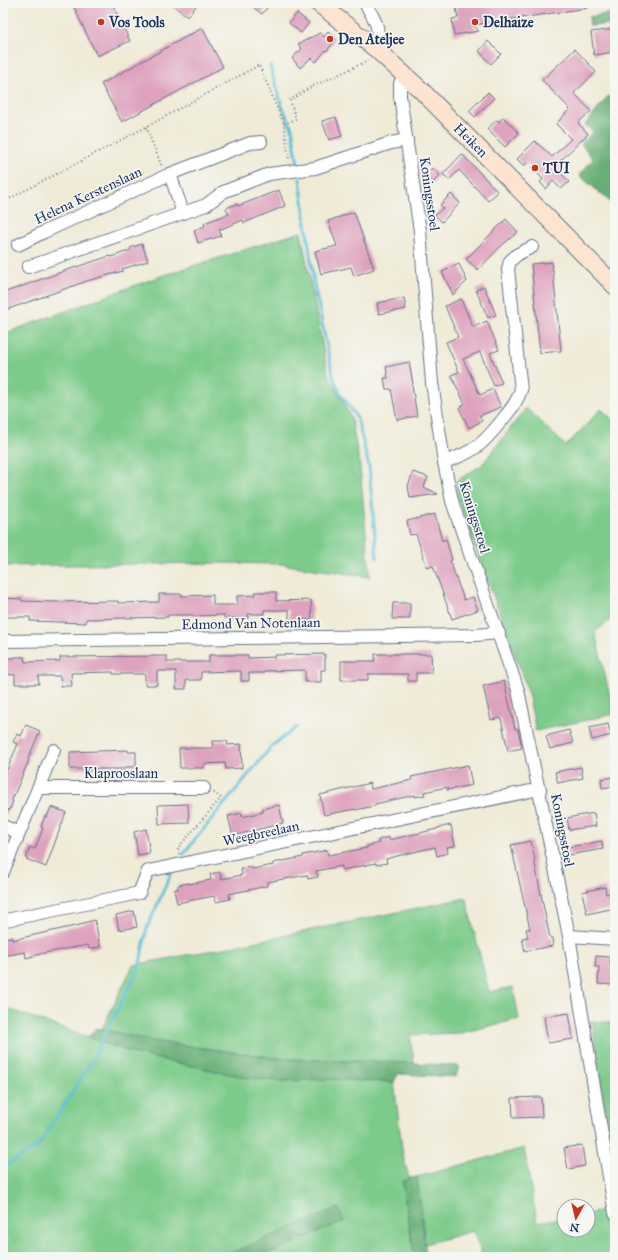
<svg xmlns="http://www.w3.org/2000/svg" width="618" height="1260" viewBox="0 0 618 1260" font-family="'IM FELL Great Primer',serif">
<rect width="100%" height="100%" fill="#f6f6f2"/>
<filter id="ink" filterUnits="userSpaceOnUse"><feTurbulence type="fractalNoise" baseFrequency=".025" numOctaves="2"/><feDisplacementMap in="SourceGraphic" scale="8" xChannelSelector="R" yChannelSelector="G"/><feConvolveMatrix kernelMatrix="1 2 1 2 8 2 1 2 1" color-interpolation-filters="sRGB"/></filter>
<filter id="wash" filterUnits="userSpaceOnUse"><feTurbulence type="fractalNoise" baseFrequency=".012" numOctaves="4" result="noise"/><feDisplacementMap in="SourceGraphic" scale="16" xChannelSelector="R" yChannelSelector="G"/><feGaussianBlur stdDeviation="0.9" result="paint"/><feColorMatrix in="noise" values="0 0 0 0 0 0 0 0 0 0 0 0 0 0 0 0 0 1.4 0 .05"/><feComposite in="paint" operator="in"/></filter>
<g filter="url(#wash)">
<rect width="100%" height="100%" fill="#efebd7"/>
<!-- green -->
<g fill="#7dcb8a" stroke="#4c7d74">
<path d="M301,232L328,374L351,417L360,467L370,577L280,564L222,563L3,566V461L7,460L3,443V334L158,277Z"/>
<path d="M526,408L566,446L601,409L615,422V616L595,632L614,714L536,731L527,688L459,502L456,481L482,465Z"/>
<path d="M466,898L489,992L513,987L519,1019L460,1033L410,1035L414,1063L284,1059L153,1041L102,1029L133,965L224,948Z"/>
<path d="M3,1007L136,1054L249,1078L280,1081L325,1079L394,1082L403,1156L409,1178L402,1182L414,1253H426L427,1257H3Z"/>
<path d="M592,1021L615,1023V1175Z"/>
<path d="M524,1148L537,1222L564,1218V1230H588V1214L608,1210L615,1257H483L473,1231L425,1244L417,1177Z"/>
</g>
<!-- forest -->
<g fill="#66af76" stroke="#406f6a">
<path d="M615,12V24L590,26L589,17Z"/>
<path d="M608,96L615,100V206L579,175L593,159L581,144L593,132L585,125Z"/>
<path d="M96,1028L153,1041L284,1059L414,1063L459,1066L456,1077L398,1074L394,1082L325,1079L280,1081L249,1078L136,1054L88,1037Z"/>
<path d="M417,1177L426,1253H414L402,1182L409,1178Z"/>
<path d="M338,1208L344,1221L261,1257H222Z"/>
</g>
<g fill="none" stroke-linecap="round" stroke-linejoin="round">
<!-- stream -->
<g stroke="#55bdd3" stroke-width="3">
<path d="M270,66L282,106L292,128L298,165"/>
<path d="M300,179L314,284L333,376L340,393L357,418L369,466L377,558"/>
<path d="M183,854L273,745L297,727"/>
<path d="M3,1167L34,1149L40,1143L90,1064L139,968L147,928L172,871"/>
</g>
</g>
<g id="blocks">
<!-- building -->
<g fill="#dea2be">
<path d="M72,3H112L130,41L97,56Z"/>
<path d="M170,3H198L188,17Z"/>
<path d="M248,3H271L262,14Z"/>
<path d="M455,3H586L587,8L473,25L479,31L454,35L452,19L458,18Z"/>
<path d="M297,13L309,23L301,33L289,23Z"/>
<path d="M202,28L223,67L122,122L101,84Z"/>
<path d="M615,29V52L594,55L591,32Z"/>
<path d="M328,32L336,39L327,51L326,50L316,62L311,58L300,68L292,58L302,49L298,44L320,33L324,37Z"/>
<path d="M488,41L501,54L491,64L479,51Z"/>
<path d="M575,49L596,72L574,93L591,111L578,123L588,134L559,162L564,170L561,173L569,182L561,189L553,181L546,189L540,182L543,179L527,163L524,166L517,159L535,141L552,157L571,139L556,124L570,109L542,80Z"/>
<path d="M488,92L494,98L475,117L469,111Z"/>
<path d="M336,117L342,136L329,140L322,121Z"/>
<path d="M503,117L519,133L505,147L487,129L497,120L499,122Z"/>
<path d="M462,154L498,192L488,201L459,170L449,180L443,174Z"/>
<path d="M432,168L440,175L430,186L422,179Z"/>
<path d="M279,190L285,206L244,223L243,220L219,230L221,236L198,243L194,230L205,226L204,223L229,214L226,208L237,204L238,206Z"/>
<path d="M451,194L460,203L442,222L435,215L443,208L440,205Z"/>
<path d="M354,212L374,269L354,276L351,267L321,274L315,251L337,246L328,221Z"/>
<path d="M506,219L518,232L500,247L478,270L466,259Z"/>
<path d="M142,244L148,261L122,269L123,271L87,281L3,311V293L70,269L110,256L111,257L131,250L130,248Z"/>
<path d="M552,262L561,351L540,353L531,264Z"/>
<path d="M459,264L467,281L453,295L442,272Z"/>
<path d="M484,286L496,315L488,318L476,290Z"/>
<path d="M404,298L406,309L379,314L377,303Z"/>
<path d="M461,299L473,327L487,321L499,350L490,353L502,383L494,386L480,352L463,359L480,395L493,389L501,407L479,416L482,421L469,428L459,408L465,404L451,375L459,372L446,342L458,337L445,306Z"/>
<path d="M409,362L413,384L412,385L417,416L397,420L391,389H386L384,378H388L386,367Z"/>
<path d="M413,472L428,477L424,487L438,494L410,498L408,486Z"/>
<path d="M435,514L442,541L446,539L452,560L450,561L464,600L473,597L478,610L452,619L433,566L427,568L416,534L410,535L407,521Z"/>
<path d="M255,592H276V601L311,600L312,620H289V610H264V614H248V618H224V615L193,616V615H168V617L86,619V623L30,621V617H3V598L22,599V601L54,602L118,601V603L159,602V594H182V596L213,595V605H237V596L255,595Z"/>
<path d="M393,603H410V619H392Z"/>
<path d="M325,654V670H321V682H305V670L265,671V673H249V681H241V671L201,672V680H186V689H176V671H157V685H145V674H113V672L71,673L72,686H61L60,676H38L39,684H15V675L3,674V658H15V657H24L25,662L60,661V657L167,656V662H209V655H248V658L275,657V655Z"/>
<path d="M375,654H431L432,673H416V681H408V674H368V680H341V661H375Z"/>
<path d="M504,681L515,729H518L522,748L508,751L501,718L491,720L483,686Z"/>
<path d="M608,724L611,735L592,740L589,728Z"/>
<path d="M26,725L40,731L28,759L29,760L12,800L13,801L10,809H9L4,819H3V779L18,744L13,742L17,734L21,736Z"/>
<path d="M569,730L573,743L550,749L546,736Z"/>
<path d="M212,741H227L228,745L241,744L242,768L226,769L225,763L204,764V768H180L179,748H213Z"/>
<path d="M128,750V752H136V767H125V769H70V752Z"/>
<path d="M468,765L472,785L447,790V787L424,792L425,795L415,797V795L375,804V806L355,810V809L324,815L320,795L370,783L371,789L412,780L411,777Z"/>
<path d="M581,767L583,778L558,783L555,772Z"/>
<path d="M615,777V786L602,788L601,779Z"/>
<path d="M188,804L189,823L159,824L158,805Z"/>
<path d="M279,805L283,823L233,836L228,816L242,813V817L263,812L262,809Z"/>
<path d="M51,807L66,812L46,867L26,859L30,847L35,849L43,828L41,827L45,816L47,817Z"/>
<path d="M594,813L596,826L569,830L567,818Z"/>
<path d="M451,825L455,846L447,847L448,853L437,856L435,847L393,857L386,859L387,863L376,865V863L342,870V866L316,871L318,877L308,879L307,875L267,882V886L229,894L230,899L216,902L214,896L177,903L174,890L178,889V885L189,883V884L211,880L210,874L220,872L221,879L242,875L241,868L251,867L252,869L273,865V863L303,857V855L327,850L328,855L367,848V846L379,843L378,840L389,837V840L437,829V828Z"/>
<path d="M146,829L150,853L138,855L134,832Z"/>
<path d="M531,841L535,860H534L550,938H552L553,946L525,951L522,938L528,937L526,929H530L511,845Z"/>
<path d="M602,841L603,849L569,855L568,847Z"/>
<path d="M605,887L606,894L615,892V908L587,914L582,892Z"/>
<path d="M134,911L137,927L119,930L116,915Z"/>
<path d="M95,920L100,947L89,949L88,945L44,953L26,958L25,952L3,956V938L12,937V940L84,924L83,923Z"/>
<path d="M596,956L610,957V963H615V985L598,984L599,967H595Z"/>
<path d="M569,1013L573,1039L548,1043L544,1017Z"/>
<path d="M541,1097L542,1117L513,1118L512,1098Z"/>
<path d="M582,1145L585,1166L568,1169L564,1148Z"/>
</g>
</g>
</g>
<g filter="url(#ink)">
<use href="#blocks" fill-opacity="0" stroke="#657188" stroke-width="1"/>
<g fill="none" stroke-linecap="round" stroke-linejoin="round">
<defs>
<g id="street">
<path d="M365,3C376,22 381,26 375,48"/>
<path d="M404,73L400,84V96L420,231L432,383L444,462L452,501L463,534L518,690L569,936L615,1213"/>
<path d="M170,174L183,213"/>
<path d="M18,245L44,232L170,174L250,143L261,142"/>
<path d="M28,267L206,205L223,192L269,174L315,168L391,143L407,140"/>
<path d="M444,462C475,452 483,444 503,419C511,409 517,402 521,390L508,269L510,261L518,254L532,247"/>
<path d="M3,641L476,635L499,633"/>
<path d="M38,788H204"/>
<path d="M3,826L19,833"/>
<path d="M3,872L54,750"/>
<path d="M3,920H6L139,893L148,871L540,789"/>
<path d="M569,936L615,939"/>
</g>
<path id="secondary" d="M318,3L375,48L422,91L615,286"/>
</defs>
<!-- street casing -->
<use href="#street" stroke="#657188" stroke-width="14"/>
<!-- secondary casing -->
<use href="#secondary" stroke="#657188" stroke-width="19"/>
<!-- path -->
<g stroke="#657188" stroke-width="2" stroke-dasharray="1 3" stroke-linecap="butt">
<path d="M284,124L296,119L290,100L311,87L368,61"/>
<path d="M146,127L162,167"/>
<path d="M3,202L146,127L259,65L284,124L289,160"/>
<path d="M178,854V848L221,798L213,792"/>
</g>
<!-- street -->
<use href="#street" stroke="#fff" stroke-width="12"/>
<!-- secondary -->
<use href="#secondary" stroke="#fde4d0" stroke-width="17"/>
</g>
</g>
<!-- markers -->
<g fill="#c8321e" stroke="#f6f6f2" stroke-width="1.5">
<circle cx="101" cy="22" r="4"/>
<circle cx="475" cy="22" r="4"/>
<circle cx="330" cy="39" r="4"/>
<circle cx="535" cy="168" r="4"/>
</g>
<g text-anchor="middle" stroke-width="3.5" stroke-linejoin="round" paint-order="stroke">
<!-- poi labels -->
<g font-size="14" font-weight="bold" fill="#1b2f5e" stroke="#f6f6f2" text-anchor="start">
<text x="109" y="27">Vos Tools</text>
<text x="483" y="27">Delhaize</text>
<text x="338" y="44">Den Ateljee</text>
<text x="543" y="173">TUI</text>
</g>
<!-- street labels -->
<g font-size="14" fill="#1b2f5e" stroke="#f6f6f2">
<text transform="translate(471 140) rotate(45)" y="5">Heiken</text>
<text transform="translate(430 194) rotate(82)" y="5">Koningsstoel</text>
<text transform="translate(88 195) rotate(-25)" y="5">Helena Kerstenslaan</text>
<text transform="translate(475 517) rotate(73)" y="5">Koningsstoel</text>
<text transform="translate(251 623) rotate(-1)" y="5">Edmond Van Notenlaan</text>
<text x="121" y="778">Klaprooslaan</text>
<text transform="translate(563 830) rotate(79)" y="5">Koningsstoel</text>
<text transform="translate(261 833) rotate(-12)" y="5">Weegbreelaan</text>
</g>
</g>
<!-- margin -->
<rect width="618" height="1260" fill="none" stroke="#f6f6f2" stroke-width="16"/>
<!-- north arrow -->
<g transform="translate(576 1218) rotate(188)"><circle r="19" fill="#f6f6f2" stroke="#9ea6b7"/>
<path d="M0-3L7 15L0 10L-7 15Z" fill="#c8321e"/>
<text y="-6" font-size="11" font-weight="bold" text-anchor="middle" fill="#1b2f5e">N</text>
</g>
</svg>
